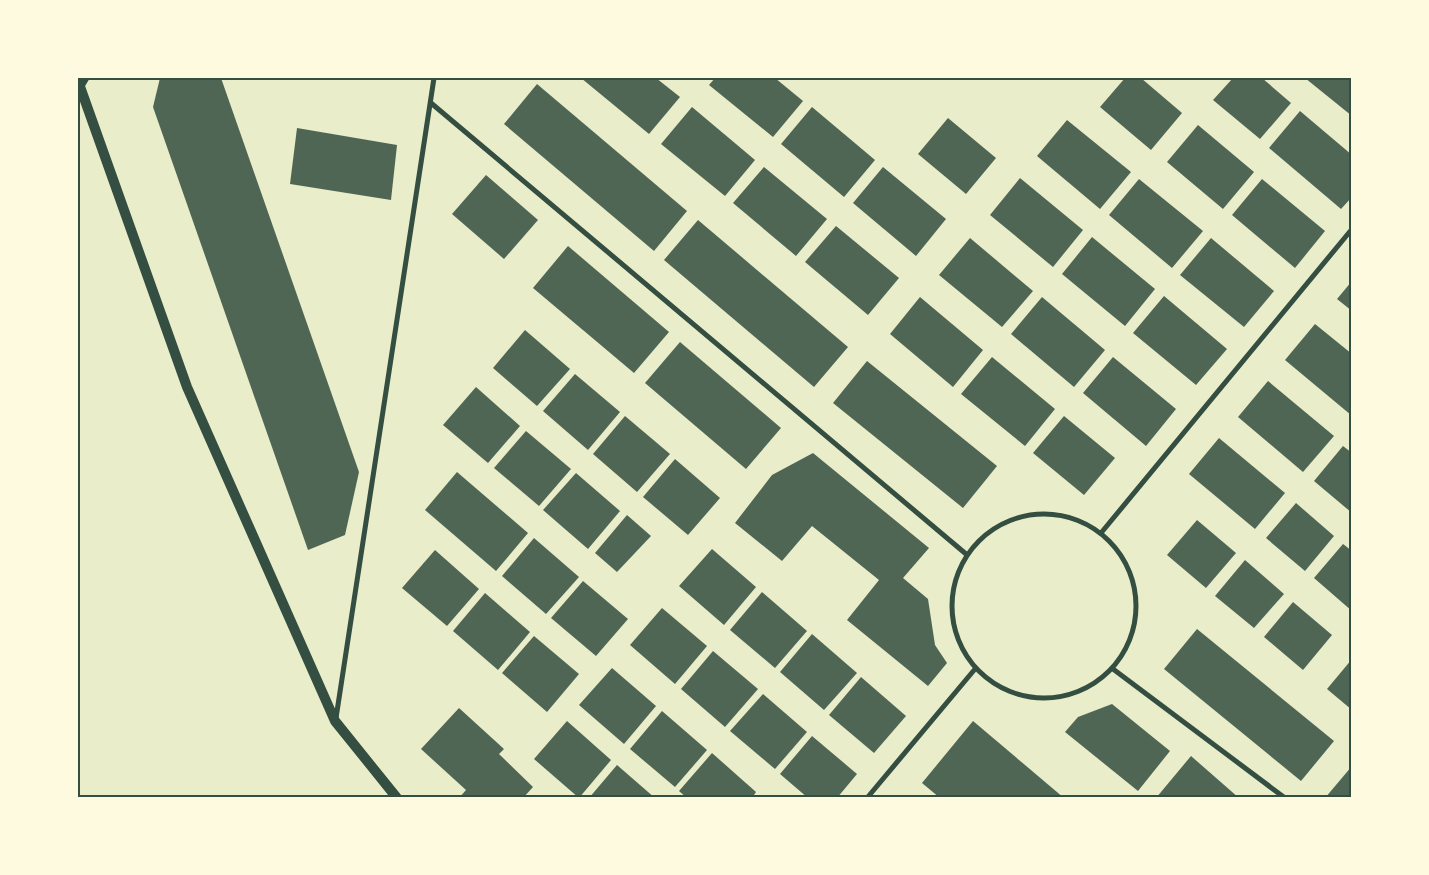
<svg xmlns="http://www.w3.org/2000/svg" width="1429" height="875" viewBox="0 0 1429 875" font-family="Arial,sans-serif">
<rect width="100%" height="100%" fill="#e9edc9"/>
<!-- building -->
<g fill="#4f6655">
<path d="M160,78H221L359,472L345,535L308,550L153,107Z"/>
<path d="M581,78H656L680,97L649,134Z"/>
<path d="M715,78H775L803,101L773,137L709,85Z"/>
<path d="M1125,78H1141L1182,113L1151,150L1100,107Z"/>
<path d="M1233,78H1262L1291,103L1260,139L1213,100Z"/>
<path d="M1305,78H1352V116Z"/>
<path d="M537,84L687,211L654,251L504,124Z"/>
<path d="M692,107L755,160L725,196L661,144Z"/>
<path d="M812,107L875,160L844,197L781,144Z"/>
<path d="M1300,111L1352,155V197L1341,209L1269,148Z"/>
<path d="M948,118L996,158L966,194L918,154Z"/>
<path d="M1067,120L1131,172L1100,209L1037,156Z"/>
<path d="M1198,125L1254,172L1223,209L1167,162Z"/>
<path d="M297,128L397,145L391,200L290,184Z"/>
<path d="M764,167L827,219L796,256L733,203Z"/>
<path d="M883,167L946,219L916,256L853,203Z"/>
<path d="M486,175L538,220L504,259L452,214Z"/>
<path d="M1020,178L1083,230L1053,267L990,215Z"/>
<path d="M1139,179L1203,231L1172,268L1109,215Z"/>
<path d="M1262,179L1325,231L1295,268L1232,215Z"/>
<path d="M698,220L848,347L814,387L664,260Z"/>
<path d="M836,226L899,278L868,315L805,262Z"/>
<path d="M1092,237L1155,289L1125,326L1062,274Z"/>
<path d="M970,238L1033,291L1002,327L939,275Z"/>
<path d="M1211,238L1274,291L1244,327L1180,275Z"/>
<path d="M568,246L669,332L634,373L533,288Z"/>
<path d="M1352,281V311L1337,299Z"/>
<path d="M1164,296L1227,349L1196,385L1133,333Z"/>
<path d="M920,297L983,350L953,387L890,334Z"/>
<path d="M1042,297L1105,350L1074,387L1011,334Z"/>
<path d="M1315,324L1352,354L1351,415L1285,360Z"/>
<path d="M525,330L570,369L537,406L493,368Z"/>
<path d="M680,342L781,428L746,469L645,383Z"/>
<path d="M992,357L1055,409L1025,446L961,394Z"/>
<path d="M1113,357L1176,409L1146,446L1083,393Z"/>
<path d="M867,361L997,466L963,508L833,403Z"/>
<path d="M575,374L620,412L588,450L543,411Z"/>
<path d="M1268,381L1334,436L1303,472L1238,417Z"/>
<path d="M476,387L520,426L488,463L443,425Z"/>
<path d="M625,416L670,454L637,492L593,454Z"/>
<path d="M1064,416L1115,458L1084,495L1033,453Z"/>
<path d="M526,431L571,469L539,506L494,468Z"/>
<path d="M1219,438L1285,493L1255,529L1189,474Z"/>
<path d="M1343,446L1352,453V513L1314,481Z"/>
<path d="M813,453L929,548L903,578L928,599L935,645L947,663L928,686L847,620L879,580L812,526L782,561L735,523L772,475Z"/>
<path d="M675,459L720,498L688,535L643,497Z"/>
<path d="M457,472L528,533L496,571L425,510Z"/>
<path d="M576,473L620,511L588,549L543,510Z"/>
<path d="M1296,503L1334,536L1305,571L1266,538Z"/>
<path d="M627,515L651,536L617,572L595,553Z"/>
<path d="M1197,520L1236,553L1206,588L1167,555Z"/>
<path d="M534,538L579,577L546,614L502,576Z"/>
<path d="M1343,544L1352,551V611L1314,578Z"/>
<path d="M712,549L756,587L724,625L679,586Z"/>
<path d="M435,550L479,589L447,626L402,588Z"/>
<path d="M1245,560L1284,594L1254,628L1215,596Z"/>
<path d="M583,581L628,619L596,656L551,618Z"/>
<path d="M762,592L807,631L775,668L730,630Z"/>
<path d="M485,593L530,632L498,670L453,631Z"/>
<path d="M1293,602L1332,635L1303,670L1264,637Z"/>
<path d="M662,608L707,646L675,684L630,645Z"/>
<path d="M1197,629L1334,741L1301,781L1164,669Z"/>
<path d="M812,634L857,673L824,710L780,672Z"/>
<path d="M534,636L579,674L547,712L502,673Z"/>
<path d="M713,651L758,689L725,727L681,689Z"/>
<path d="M1352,659V710L1327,689Z"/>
<path d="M612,668L656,706L624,744L579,705Z"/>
<path d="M861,677L906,716L874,753L829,715Z"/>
<path d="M763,694L807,732L775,769L730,731Z"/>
<path d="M1112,704L1170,751L1138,791L1065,732L1078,717Z"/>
<path d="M459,708L504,749L499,754L533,787L523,798H459L466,790L421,749Z"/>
<path d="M662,711L707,750L675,787L630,749Z"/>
<path d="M567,721L611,760L579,798L534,759Z"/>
<path d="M973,721L1064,798H940L922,783Z"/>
<path d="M812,736L857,774L837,798H808L780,774Z"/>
<path d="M712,753L756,792L752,798H687L679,791Z"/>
<path d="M1191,756L1239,798H1156Z"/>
<path d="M617,765L655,798H589Z"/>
<path d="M1352,766V798H1325Z"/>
</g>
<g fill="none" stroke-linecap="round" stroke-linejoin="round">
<!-- minor -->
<g stroke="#344e41" stroke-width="5">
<path d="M81,88L87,78"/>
<path d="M431,103L966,554"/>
<circle cx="1044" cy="606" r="92"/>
<path d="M1101,533L1352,229"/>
<path d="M1113,669L1285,798"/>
<path d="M336,718L434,78"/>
<path d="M867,798L975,669"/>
</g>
<!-- secondary -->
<path stroke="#344e41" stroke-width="10" d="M78,81L187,387L335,721L397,798"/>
</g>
<!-- border -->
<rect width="1429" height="875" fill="none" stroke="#fefae0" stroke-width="158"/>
<rect x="79" y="79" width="1271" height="717" fill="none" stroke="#344e41" stroke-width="2"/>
</svg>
